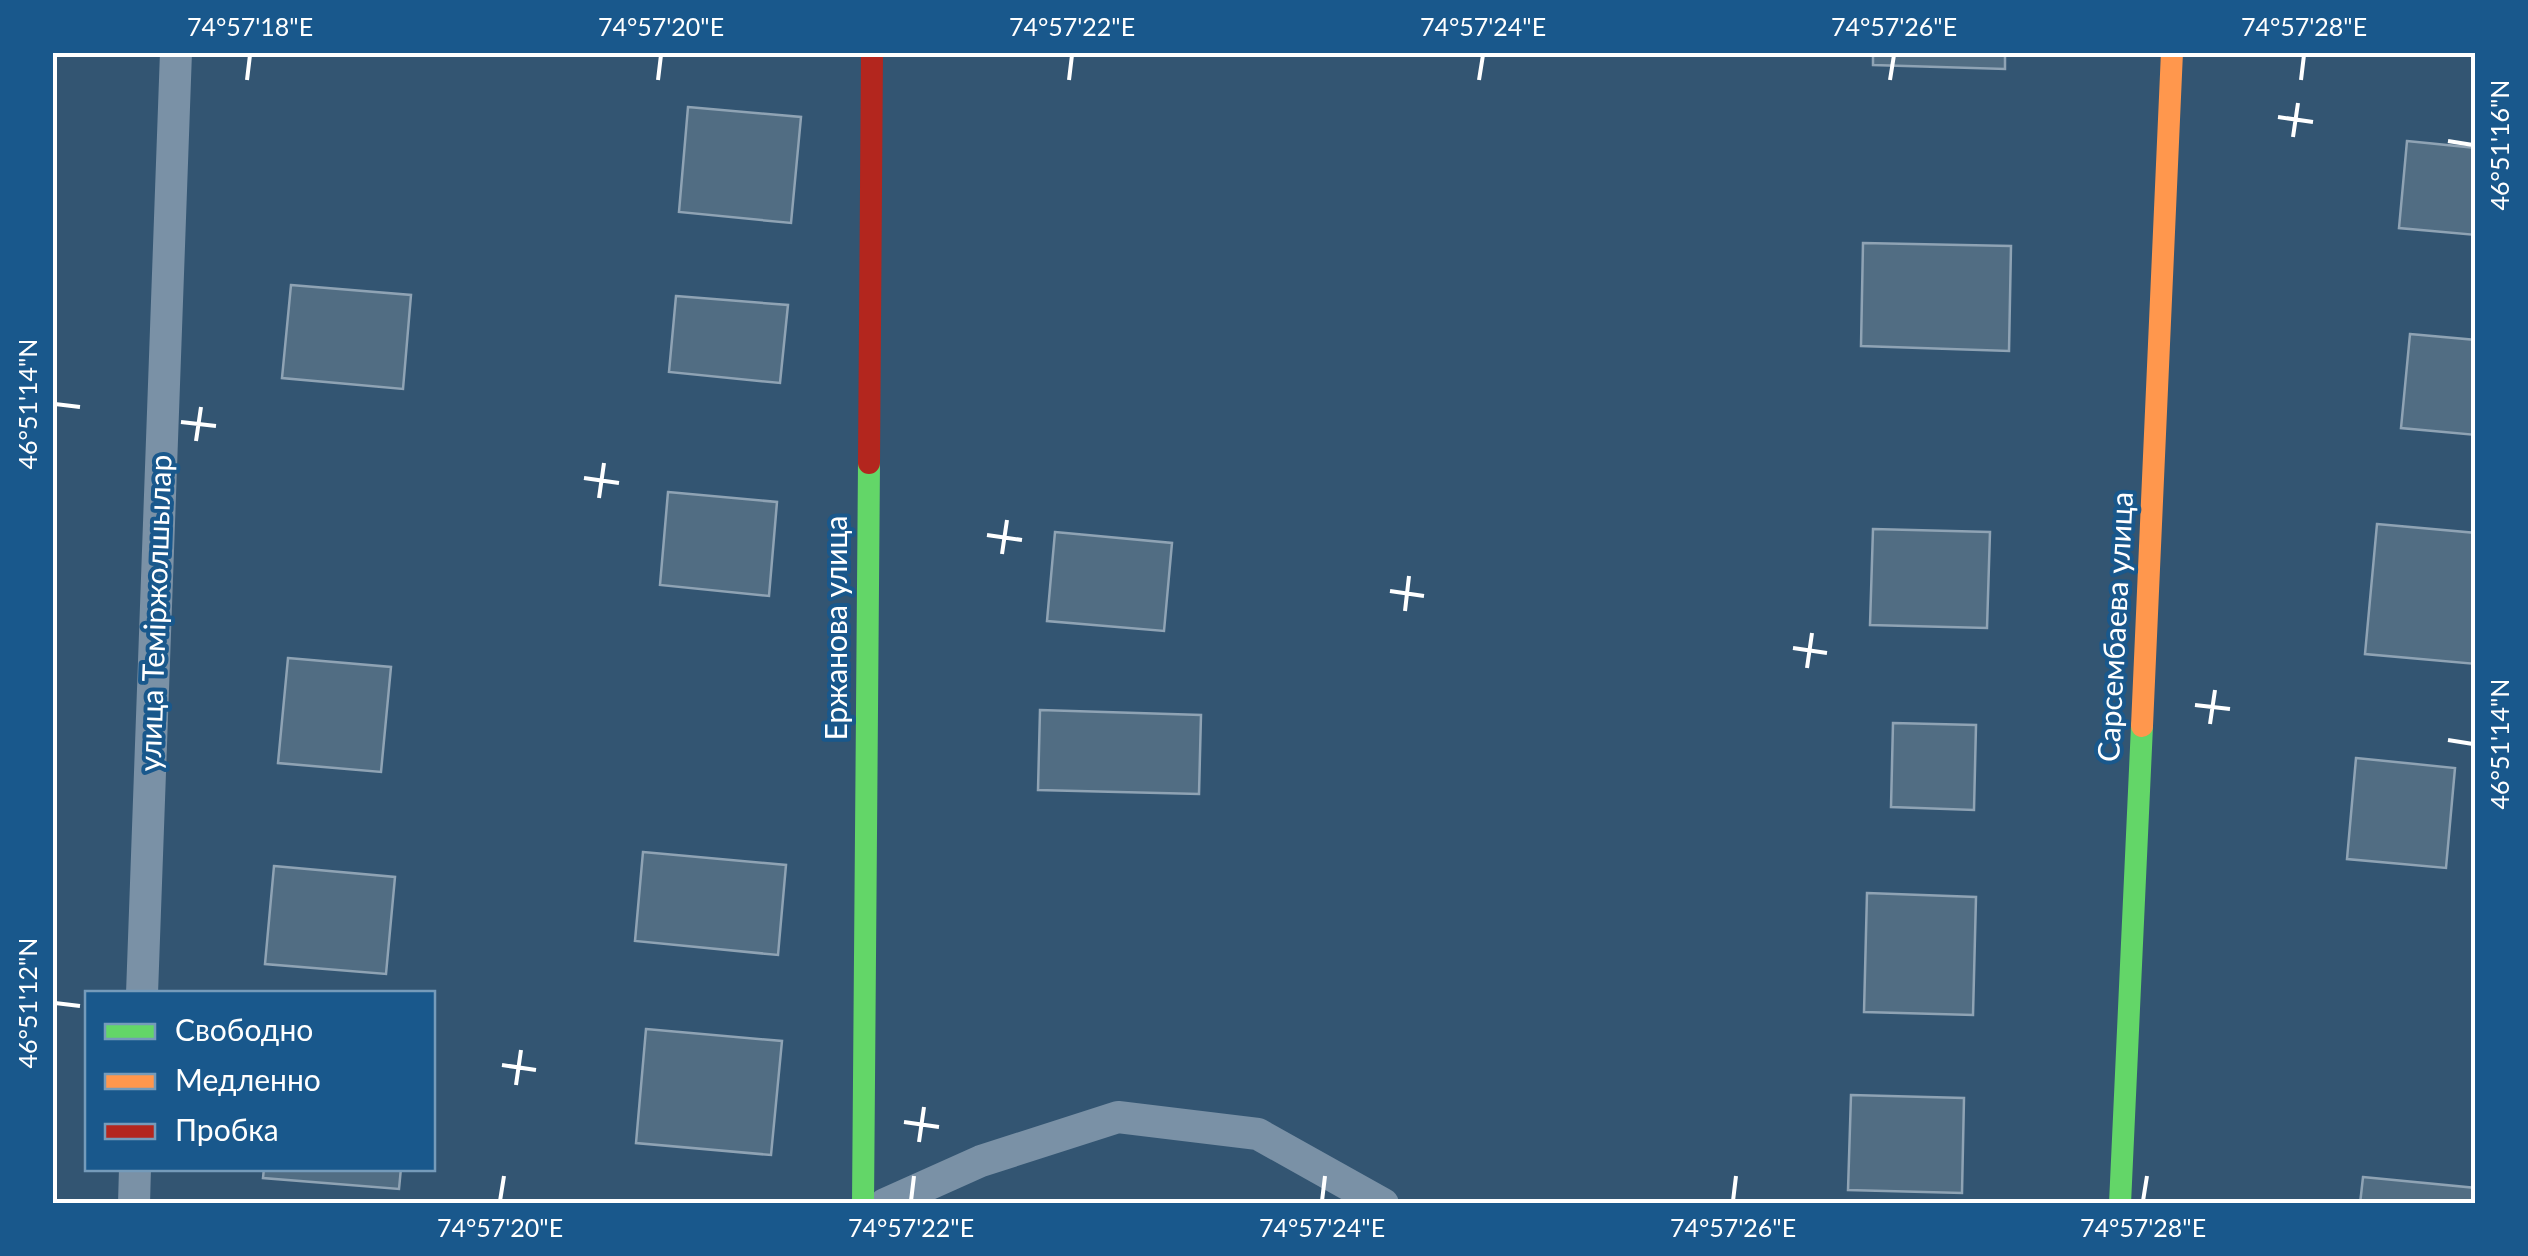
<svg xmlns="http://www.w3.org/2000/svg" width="2528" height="1256" viewBox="0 0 2528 1256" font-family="Lato,sans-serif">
<rect width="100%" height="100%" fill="#335572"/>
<!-- building -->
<g fill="#516d83" stroke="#8fa3b4" stroke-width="2.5">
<path d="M1873,52H2005V69L1873,65Z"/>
<path d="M688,107L801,117L791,223L679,212Z"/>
<path d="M2407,141L2476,148V235L2399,228Z"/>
<path d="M1863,243L2011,246L2009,351L1861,346Z"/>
<path d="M291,285L411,295L403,389L282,378Z"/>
<path d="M676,296L788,305L780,383L669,372Z"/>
<path d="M2410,334L2476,340V435L2401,428Z"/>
<path d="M668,492L777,502L769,596L660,585Z"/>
<path d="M2377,524L2476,533V664L2365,654Z"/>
<path d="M1873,529L1990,532L1987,628L1870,625Z"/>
<path d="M1055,532L1172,543L1164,631L1047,621Z"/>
<path d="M288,658L391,667L381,772L278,763Z"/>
<path d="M1040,710L1201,715L1199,794L1038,790Z"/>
<path d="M1893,723L1976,725L1974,810L1891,807Z"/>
<path d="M2356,758L2455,768L2446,868L2347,859Z"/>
<path d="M643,852L786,865L778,955L635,941Z"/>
<path d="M274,866L395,877L386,974L265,964Z"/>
<path d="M1867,893L1976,897L1973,1015L1864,1012Z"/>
<path d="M646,1029L782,1041L771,1155L636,1143Z"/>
<path d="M1851,1095L1964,1098L1962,1193L1848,1190Z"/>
<path d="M264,1168H401L399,1189L263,1178Z"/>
<path d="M2363,1177L2476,1188V1204H2360Z"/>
</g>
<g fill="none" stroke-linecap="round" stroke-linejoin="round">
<!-- lane -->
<g stroke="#7a91a6" stroke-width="32">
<path d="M142,994L176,52"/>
<path d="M134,1204L135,1168"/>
<path d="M885,1204L981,1161L1118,1117L1258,1134L1383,1204"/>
</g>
<!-- fast -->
<g stroke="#63d668" stroke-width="22">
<path d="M863,1204L869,463"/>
<path d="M2120,1204L2142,726"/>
</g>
<!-- slow -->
<path stroke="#ff974d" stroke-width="22" d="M2142,726L2172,52"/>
<!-- jam -->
<path stroke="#b3261e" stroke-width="22" d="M869,463L872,52"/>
</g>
<!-- ticks -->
<path fill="none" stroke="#fff" stroke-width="4" d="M247,80L250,55M658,80L661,55M1069,80L1072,55M1479,80L1483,55M1890,80L1894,55M2301,80L2304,55M2278,117L2313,122M2293,137L2298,103M2448,141L2473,145M55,404L80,407M181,422L216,426M196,441L201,407M584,478L619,483M599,498L604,463M987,535L1022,540M1002,554L1007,520M1390,591L1424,596M1405,611L1409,576M1793,648L1827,653M1807,668L1812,633M2195,705L2230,709M2210,724L2215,690M2448,740L2473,744M55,1003L80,1006M502,1065L536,1070M516,1085L521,1050M904,1122L939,1127M919,1142L924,1107M500,1201L504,1176M911,1201L914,1176M1322,1201L1325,1176M1733,1201L1736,1176M2143,1201L2147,1176"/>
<g text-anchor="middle" stroke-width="8" stroke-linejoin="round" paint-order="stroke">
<!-- street labels -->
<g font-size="30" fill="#fff" stroke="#19588c">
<text transform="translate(156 613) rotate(-88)" y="10">улица Теміржолшылар</text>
<text transform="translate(2116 627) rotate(-87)" y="10">Сарсембаева улица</text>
<text transform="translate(837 628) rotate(-90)" y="10">Ержанова улица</text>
</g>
</g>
<!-- border -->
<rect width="2528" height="1256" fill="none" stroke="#19588c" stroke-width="110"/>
<!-- legend -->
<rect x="85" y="991" width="350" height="180" fill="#19588c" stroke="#759bba" stroke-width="2.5"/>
<rect x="105" y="1024" width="50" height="15" fill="#63d668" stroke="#759bba" stroke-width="2.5"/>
<text x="175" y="1041" font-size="30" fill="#ffffff">Свободно</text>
<rect x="105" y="1074" width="50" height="15" fill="#ff974d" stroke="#759bba" stroke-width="2.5"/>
<text x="175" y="1091" font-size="30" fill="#ffffff">Медленно</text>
<rect x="105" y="1124" width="50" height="15" fill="#b3261e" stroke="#759bba" stroke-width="2.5"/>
<text x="175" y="1141" font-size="30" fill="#ffffff">Пробка</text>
<rect x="55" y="55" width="2418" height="1146" fill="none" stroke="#fff" stroke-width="4"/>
<g font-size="25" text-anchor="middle" fill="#fff">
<text x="250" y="36">74°57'18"E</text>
<text x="661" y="36">74°57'20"E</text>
<text x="1072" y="36">74°57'22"E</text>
<text x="1483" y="36">74°57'24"E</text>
<text x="1894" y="36">74°57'26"E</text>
<text x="2304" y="36">74°57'28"E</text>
<text transform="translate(2500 145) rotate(-90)" y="9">46°51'16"N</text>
<text transform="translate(28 404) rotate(-90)" y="9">46°51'14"N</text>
<text transform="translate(2500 744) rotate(-90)" y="9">46°51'14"N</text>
<text transform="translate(28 1003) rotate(-90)" y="9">46°51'12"N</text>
<text x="500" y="1237">74°57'20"E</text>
<text x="911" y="1237">74°57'22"E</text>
<text x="1322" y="1237">74°57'24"E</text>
<text x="1733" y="1237">74°57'26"E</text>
<text x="2143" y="1237">74°57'28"E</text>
</g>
</svg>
